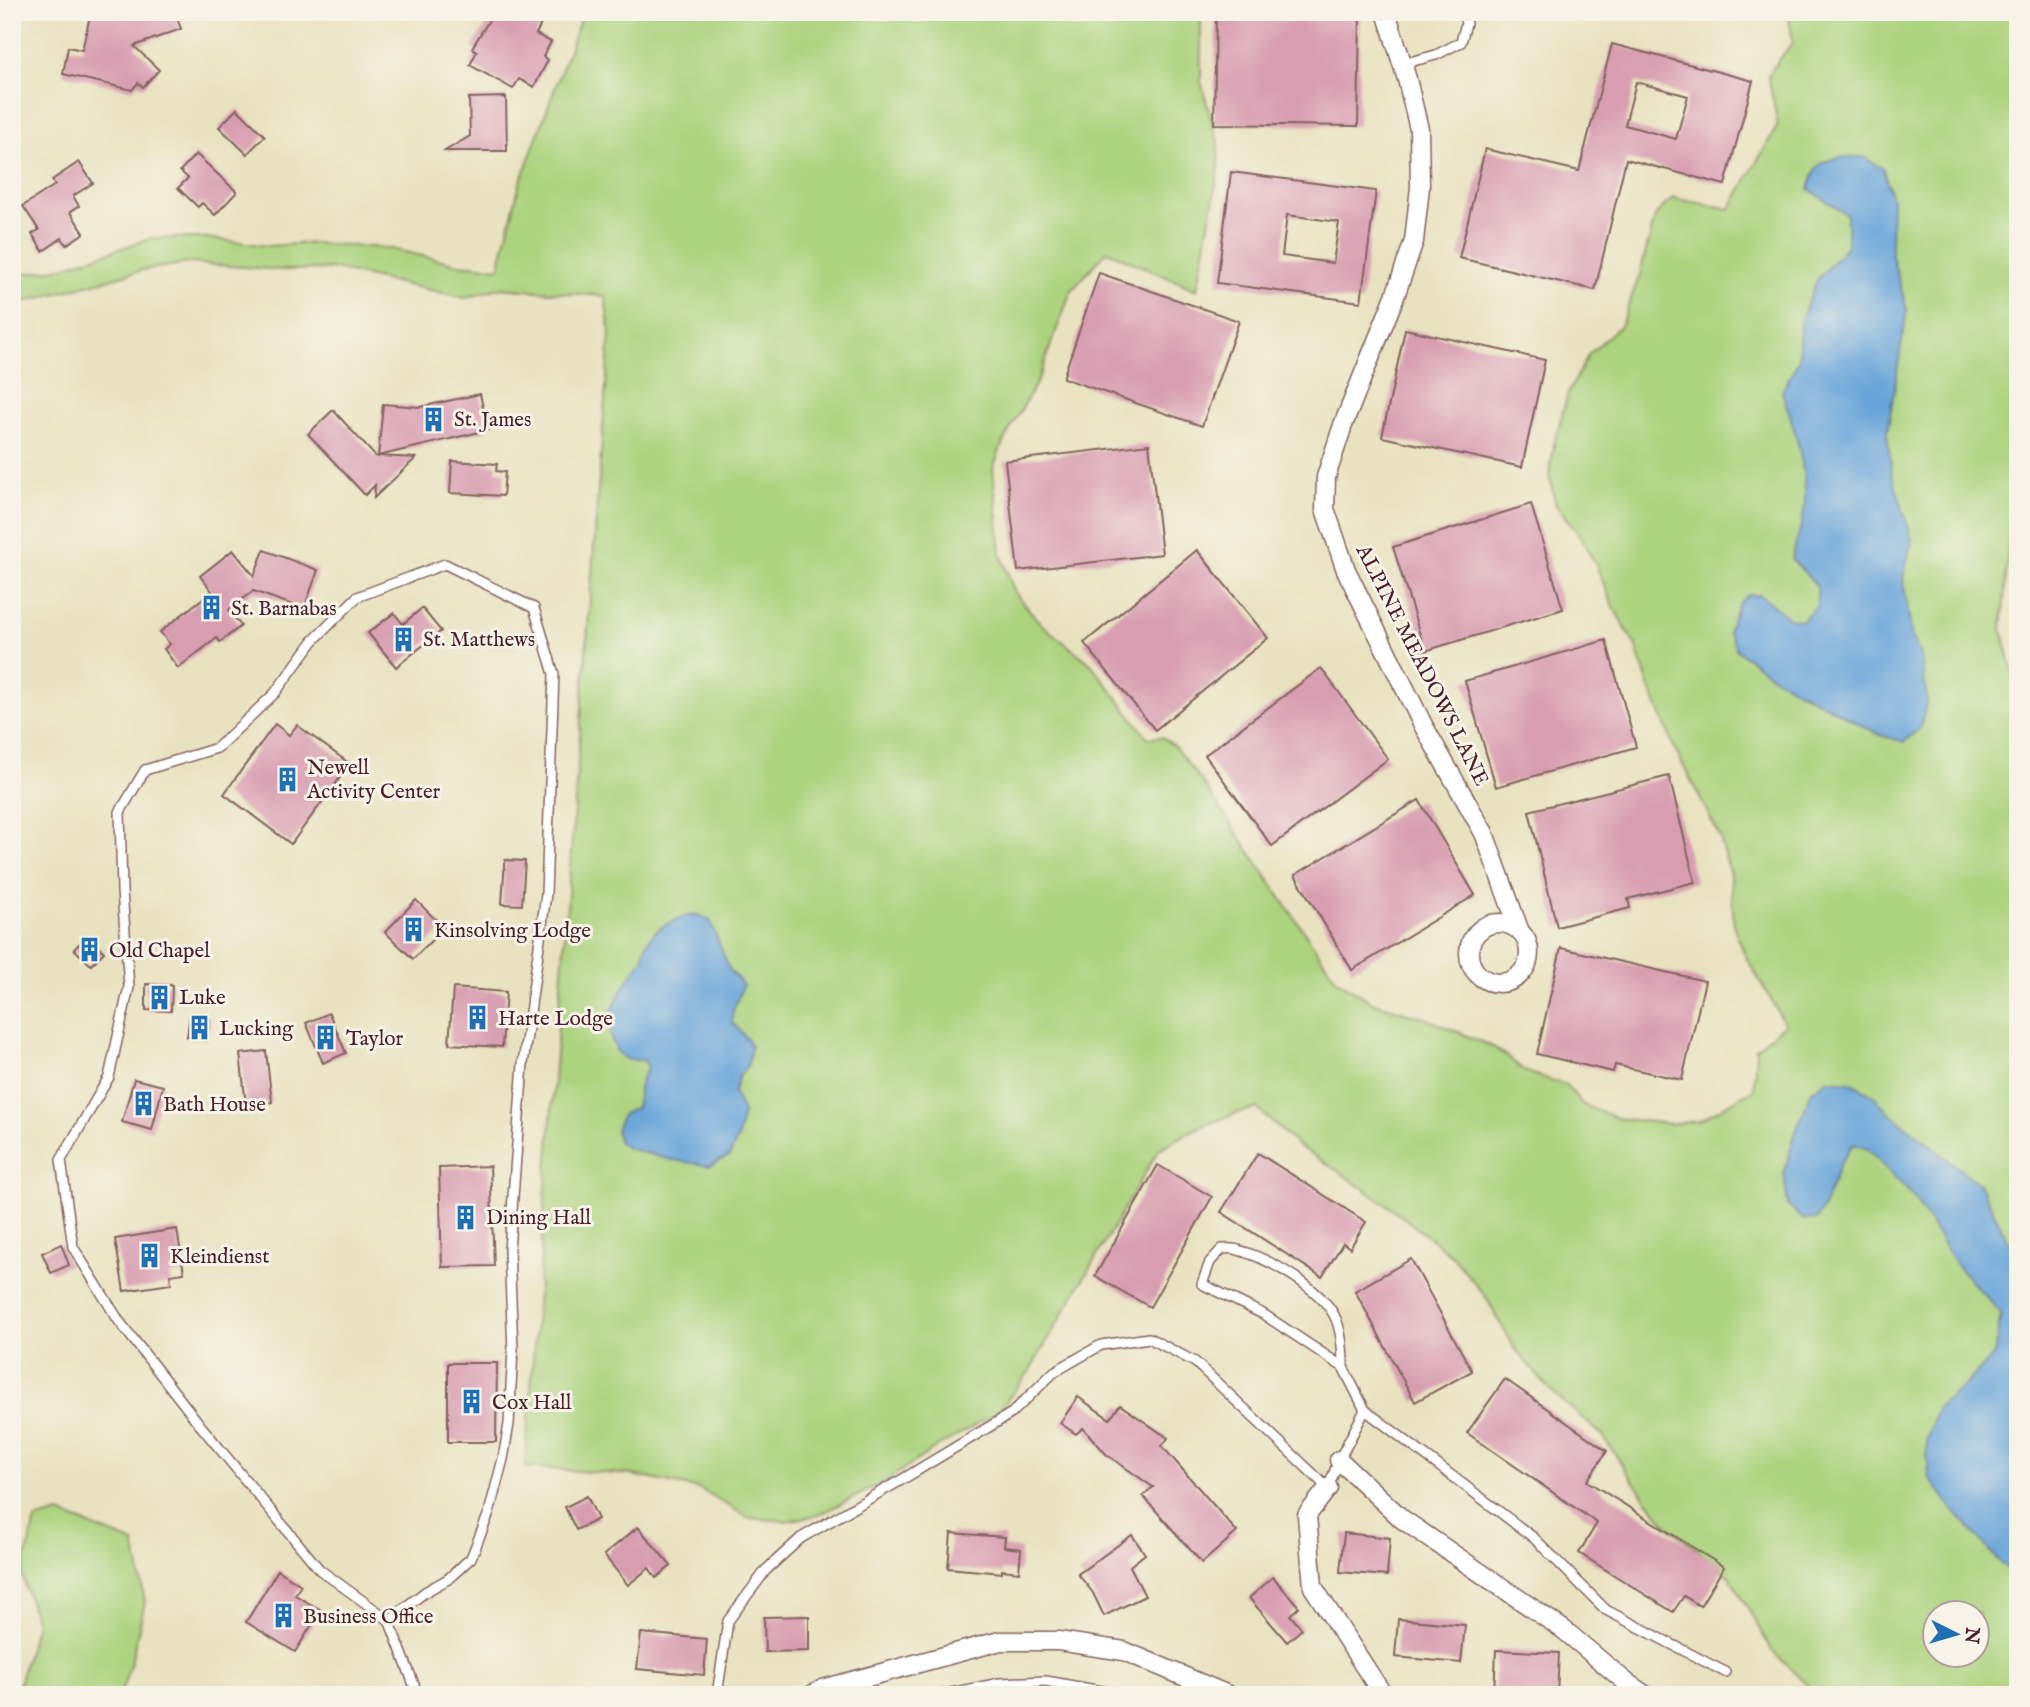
<svg xmlns="http://www.w3.org/2000/svg" width="2030" height="1707" viewBox="0 0 2030 1707" font-family="'IM FELL English',serif">
<rect width="100%" height="100%" fill="#f7f3e8"/>
<filter id="ink" filterUnits="userSpaceOnUse"><feTurbulence type="fractalNoise" baseFrequency=".0143" numOctaves="2"/><feDisplacementMap in="SourceGraphic" scale="14" xChannelSelector="R" yChannelSelector="G"/><feConvolveMatrix kernelMatrix="1 2 1 2 8 2 1 2 1" color-interpolation-filters="sRGB"/></filter>
<filter id="wash" filterUnits="userSpaceOnUse"><feTurbulence type="fractalNoise" baseFrequency=".00686" numOctaves="4" result="noise"/><feDisplacementMap in="SourceGraphic" scale="28" xChannelSelector="R" yChannelSelector="G"/><feGaussianBlur stdDeviation="1.57" result="paint"/><feColorMatrix in="noise" values="0 0 0 0 0 0 0 0 0 0 0 0 0 0 0 0 0 1.4 0 .05"/><feComposite in="paint" operator="in"/></filter>
<g filter="url(#wash)">
<rect width="100%" height="100%" fill="#e9e2c0"/>
<!-- green -->
<g fill="#acd37e" stroke="#7b7954" stroke-width="2" fill-rule="evenodd">
<path d="M583,12H1201V82L1218,143L1219,168L1197,290L1107,251L1071,291L1038,380L1004,440L993,468L1001,555L1015,593L1041,624L1091,664L1148,738L1162,737L1173,745L1198,776L1337,980L1374,1003L1425,1018L1493,1047L1509,1058L1524,1071L1566,1085L1583,1105L1617,1118L1671,1124L1698,1121L1754,1089L1756,1048L1785,1024L1745,955L1734,927L1731,878L1720,837L1675,749L1651,691L1635,645L1613,606L1597,567L1581,537L1556,505L1549,475L1554,445L1568,393L1589,354L1621,325L1639,277L1656,214L1673,198L1730,209L1778,125L1768,75L1793,42L1788,12H2018V422L2002,629L2018,694V1695H1817L1772,1651L1730,1577L1667,1525L1644,1497L1602,1435L1548,1388L1515,1349L1486,1297L1452,1256L1402,1216L1338,1171L1298,1146L1257,1108L1237,1113L1197,1128L1159,1149L1029,1372L998,1412L937,1447L881,1484L818,1515L786,1521L749,1518L700,1489L632,1475L525,1467L610,333L605,296L498,288L466,298L335,269L281,270L189,263L143,270L20,303H12V273H28L57,269L152,238H206L268,246L309,243L387,248L458,264L499,268L519,186ZM1936,1612H1978V1654H1936Z"/>
<path d="M59,1513L134,1543L145,1602L130,1666L120,1695H16L36,1623L22,1575L35,1520Z"/>
</g>
<!-- water -->
<g fill="#68a4d9" stroke="#596282" stroke-width="2">
<path d="M1845,157H1864L1883,169L1892,199L1891,252L1907,310L1887,434L1892,473L1912,540L1903,578L1912,638L1921,656L1927,699L1921,727L1904,742L1880,735L1773,677L1737,650L1728,631L1739,603L1748,595H1760L1789,618L1801,621L1817,606V586L1792,559C1796,542 1803,523 1805,505C1807,467 1794,427 1782,391L1799,360L1800,321L1817,280L1847,246V215L1809,189C1815,164 1820,160 1845,157Z"/>
<path d="M695,914L710,920L729,969L743,985L733,1011L732,1022L748,1040L751,1047L748,1064L738,1078L734,1093L743,1112L738,1138L729,1156L710,1166L667,1159L627,1148L618,1141L616,1130L622,1115L636,1107L641,1080L648,1067L644,1060C631,1061 623,1061 616,1049C597,1018 626,984 643,959C645,930 670,920 695,914Z"/>
<path d="M1827,1080L1850,1082L1872,1094L1890,1113L1980,1185L2018,1260V1575H2014L1997,1559L1949,1505L1929,1477L1926,1441L1938,1407L1963,1387L1994,1355L2001,1313L1957,1266L1913,1196L1868,1149L1853,1144L1840,1164L1822,1210L1816,1220L1803,1219L1788,1206L1784,1172L1796,1131L1812,1091Z"/>
</g>
<g id="blocks">
<!-- building -->
<g fill="#d89db1" fill-rule="evenodd">
<path d="M91,12H175L181,29L134,46L159,70L143,87L138,83L132,90L63,74L68,47L82,50Z"/>
<path d="M494,12H543L536,23L541,24L536,34L551,42L543,57L548,60L534,87L519,79L513,89L470,65L477,51L472,48Z"/>
<path d="M1216,13L1360,15L1358,126L1214,124Z"/>
<path d="M1612,44L1753,81L1725,185L1626,159L1595,290L1459,258L1485,149L1579,171ZM1636,82L1688,96L1676,139L1625,125Z"/>
<path d="M506,97L507,151H445L470,136L469,98Z"/>
<path d="M237,109L265,136L247,154L219,127Z"/>
<path d="M196,154L237,192L215,215L202,203L198,207L178,188L188,178L180,171Z"/>
<path d="M79,162L93,183L73,196L79,206L70,212L84,233L66,245L62,238L43,251L32,234L39,230L23,206L55,185L52,180Z"/>
<path d="M1231,172L1376,191L1361,302L1217,283ZM1287,215L1339,222L1333,263L1282,256Z"/>
<path d="M1099,273L1239,321L1202,426L1063,378Z"/>
<path d="M1405,329L1545,360L1522,467L1382,437Z"/>
<path d="M480,394L488,430L378,456L416,458L374,498L375,485L365,495L308,434L333,410L375,456L378,457L383,404L420,407Z"/>
<path d="M1149,444L1162,554L1018,571L1005,461Z"/>
<path d="M452,461L497,464L496,471L505,472L503,496L450,493Z"/>
<path d="M1531,504L1563,609L1425,651L1393,547Z"/>
<path d="M233,550L254,576L264,550L318,570L304,609L253,591L229,610L241,626L220,642L217,638L178,668L164,649L170,644L160,632L212,591L200,576Z"/>
<path d="M1197,550L1268,638L1155,730L1084,643Z"/>
<path d="M422,608L441,631L396,667L368,633L394,613L403,624Z"/>
<path d="M1606,640L1636,747L1496,787L1465,681Z"/>
<path d="M1321,668L1388,759L1272,846L1205,755Z"/>
<path d="M275,724L289,735L297,725L350,764L291,844L224,794Z"/>
<path d="M1669,776L1695,882L1628,899L1630,908L1557,927L1529,811Z"/>
<path d="M1419,800L1475,895L1352,970L1295,875Z"/>
<path d="M505,860L525,861L522,905L502,904Z"/>
<path d="M416,900L444,928L413,959L385,932Z"/>
<path d="M87,936L104,952L91,965L74,949Z"/>
<path d="M1561,948L1705,981L1682,1080L1615,1065L1613,1072L1537,1054Z"/>
<path d="M146,984L172,985L171,1011L146,1010Z"/>
<path d="M453,988L506,992L502,1047L449,1044Z"/>
<path d="M329,1013L346,1053L323,1063L306,1023Z"/>
<path d="M190,1015L210,1019L207,1040L187,1037Z"/>
<path d="M266,1051L272,1102L246,1105L240,1054Z"/>
<path d="M134,1079L163,1086L152,1130L122,1122Z"/>
<path d="M1258,1153L1366,1222L1350,1248L1343,1243L1322,1277L1221,1212Z"/>
<path d="M1158,1165L1212,1197L1150,1307L1095,1276Z"/>
<path d="M490,1166L494,1266L442,1267L439,1168Z"/>
<path d="M177,1229L184,1273L170,1275L171,1284L124,1291L115,1239Z"/>
<path d="M61,1244L69,1265L51,1273L42,1253Z"/>
<path d="M1411,1259L1472,1371L1415,1402L1355,1291Z"/>
<path d="M448,1363H497L496,1442H448Z"/>
<path d="M1505,1379L1607,1451L1587,1481L1724,1567L1700,1606L1684,1596L1673,1612L1579,1553L1597,1523L1467,1433Z"/>
<path d="M1078,1397L1110,1419L1120,1405L1168,1438L1162,1446L1237,1532L1202,1563L1143,1496L1153,1487L1107,1455L1083,1428L1076,1434L1060,1423Z"/>
<path d="M587,1496L598,1519L576,1530L565,1507Z"/>
<path d="M638,1527L671,1566L656,1578L649,1568L628,1585L604,1555Z"/>
<path d="M951,1533L1005,1537L1004,1547L1021,1549L1019,1572L1002,1570V1573L948,1568Z"/>
<path d="M1344,1533L1390,1538L1387,1576L1340,1572Z"/>
<path d="M1132,1535L1145,1554L1130,1566L1145,1596L1104,1616L1093,1593L1078,1574Z"/>
<path d="M278,1570L301,1585L295,1595L321,1610L295,1652L246,1622Z"/>
<path d="M1273,1577L1299,1607L1290,1615L1302,1629L1287,1642L1249,1598Z"/>
<path d="M809,1616V1651L765,1652L764,1617Z"/>
<path d="M1398,1619L1465,1625L1461,1663L1395,1657Z"/>
<path d="M641,1633L707,1639L704,1675L637,1669Z"/>
<path d="M1496,1650L1559,1653L1557,1695H1494Z"/>
</g>
</g>
</g>
<g filter="url(#ink)">
<use href="#blocks" fill-opacity="0" stroke="#82635f" stroke-width="2"/>
<g fill="none" stroke-linecap="round" stroke-linejoin="round">
<defs>
<g id="service">
<path d="M1402,64L1436,55L1461,42L1466,23L1463,12"/>
<path d="M1343,1367C1343,1351 1342,1334 1336,1319C1323,1289 1268,1258 1238,1250C1233,1248 1227,1249 1222,1249L1210,1262L1202,1284L1263,1314L1343,1367L1365,1410L1534,1538L1606,1610L1725,1672"/>
<path d="M389,1620L425,1592L448,1579L471,1558L489,1513L503,1459L509,1424L513,1350L509,1250L523,1064L546,894L554,674L534,608L445,564L357,597L313,641L275,693L217,748L145,770L120,812L122,891L129,987L109,1077L61,1160L73,1247L119,1321L200,1425L320,1570L389,1620L418,1695"/>
<path d="M717,1695L728,1621L766,1570L801,1538L903,1479L1012,1413L1054,1372L1101,1345L1149,1338L1195,1362L1328,1488L1339,1460L1365,1410"/>
<path d="M941,1695L1000,1683L1046,1681L1124,1695"/>
</g>
<g id="minor">
<path d="M1386,12L1407,79L1419,129L1420,187L1414,241L1395,296L1343,425L1326,477L1325,509L1346,570L1423,725L1484,833L1520,932"/>
<circle cx="1499" cy="953" r="30"/>
<path d="M1339,1460L1402,1519L1564,1630L1627,1683L1645,1695"/>
<path d="M1328,1488L1307,1515L1313,1587L1383,1695"/>
<path d="M812,1695L823,1689L1000,1641H1058L1124,1651L1228,1695"/>
</g>
</defs>
<!-- service casing -->
<use href="#service" stroke="#82635f" stroke-width="12"/>
<!-- minor casing -->
<use href="#minor" stroke="#82635f" stroke-width="21"/>
<!-- service -->
<use href="#service" stroke="#fff" stroke-width="9"/>
<!-- minor -->
<use href="#minor" stroke="#fff" stroke-width="18"/>
</g>
</g>
<!-- icons -->
<defs>
<symbol id="building-bare" viewBox="-9 -9 18 18"><path d="M-4-6H4V6H1V3H-1V6H-4ZM-2.5-4.3h1.7v1.8h-1.7ZM.8-4.3h1.7v1.8H.8ZM-2.5-1h1.7V.8h-1.7ZM.8-1h1.7V.8H.8Z" fill="#1f6fb2" stroke="#f7f3e8" stroke-width="2.5" paint-order="stroke"/></symbol>
</defs>
<g fill-rule="evenodd">
<use href="#building-bare" x="416" y="402" width="35" height="35"/>
<use href="#building-bare" x="194" y="590" width="35" height="35"/>
<use href="#building-bare" x="386" y="622" width="35" height="35"/>
<use href="#building-bare" x="270" y="762" width="35" height="35"/>
<use href="#building-bare" x="396" y="912" width="35" height="35"/>
<use href="#building-bare" x="72" y="932" width="35" height="35"/>
<use href="#building-bare" x="142" y="980" width="35" height="35"/>
<use href="#building-bare" x="460" y="1000" width="35" height="35"/>
<use href="#building-bare" x="182" y="1010" width="35" height="35"/>
<use href="#building-bare" x="308" y="1020" width="35" height="35"/>
<use href="#building-bare" x="126" y="1086" width="35" height="35"/>
<use href="#building-bare" x="448" y="1200" width="35" height="35"/>
<use href="#building-bare" x="132" y="1238" width="35" height="35"/>
<use href="#building-bare" x="454" y="1384" width="35" height="35"/>
<use href="#building-bare" x="266" y="1598" width="35" height="35"/>
</g>
<g text-anchor="middle" stroke-width="6" stroke-linejoin="round" paint-order="stroke">
<!-- poi labels -->
<g font-size="21" fill="#4a1f2b" stroke="#f7f3e8" text-anchor="start">
<text x="454" y="426">St. James</text>
<text x="231" y="615">St. Barnabas</text>
<text x="423" y="646">St. Matthews</text>
<text x="307" y="774">Newell<tspan x="307" dy="24">Activity Center</tspan></text>
<text x="434" y="937">Kinsolving Lodge</text>
<text x="109" y="957">Old Chapel</text>
<text x="179" y="1004">Luke</text>
<text x="498" y="1025">Harte Lodge</text>
<text x="219" y="1035">Lucking</text>
<text x="346" y="1045">Taylor</text>
<text x="163" y="1111">Bath House</text>
<text x="486" y="1224">Dining Hall</text>
<text x="170" y="1263">Kleindienst</text>
<text x="492" y="1409">Cox Hall</text>
<text x="303" y="1623">Business Office</text>
</g>
<!-- street labels -->
<g font-size="21" fill="#4a1f2b" stroke="#f7f3e8">
<text transform="translate(1423 665) rotate(63)" y="7">ALPINE MEADOWS LANE</text>
</g>
</g>
<!-- margin -->
<rect width="2030" height="1707" fill="none" stroke="#f7f3e8" stroke-width="42"/>
<!-- north arrow -->
<g transform="translate(1956 1634) rotate(95)"><circle r="33" fill="#f7f3e8" stroke="#b29e9c" stroke-width="2"/>
<path d="M0-5L12 26L0 18L-12 26Z" fill="#1f6fb2"/>
<text y="-10" font-size="19" font-weight="bold" text-anchor="middle" fill="#4a1f2b">N</text>
</g>
</svg>
